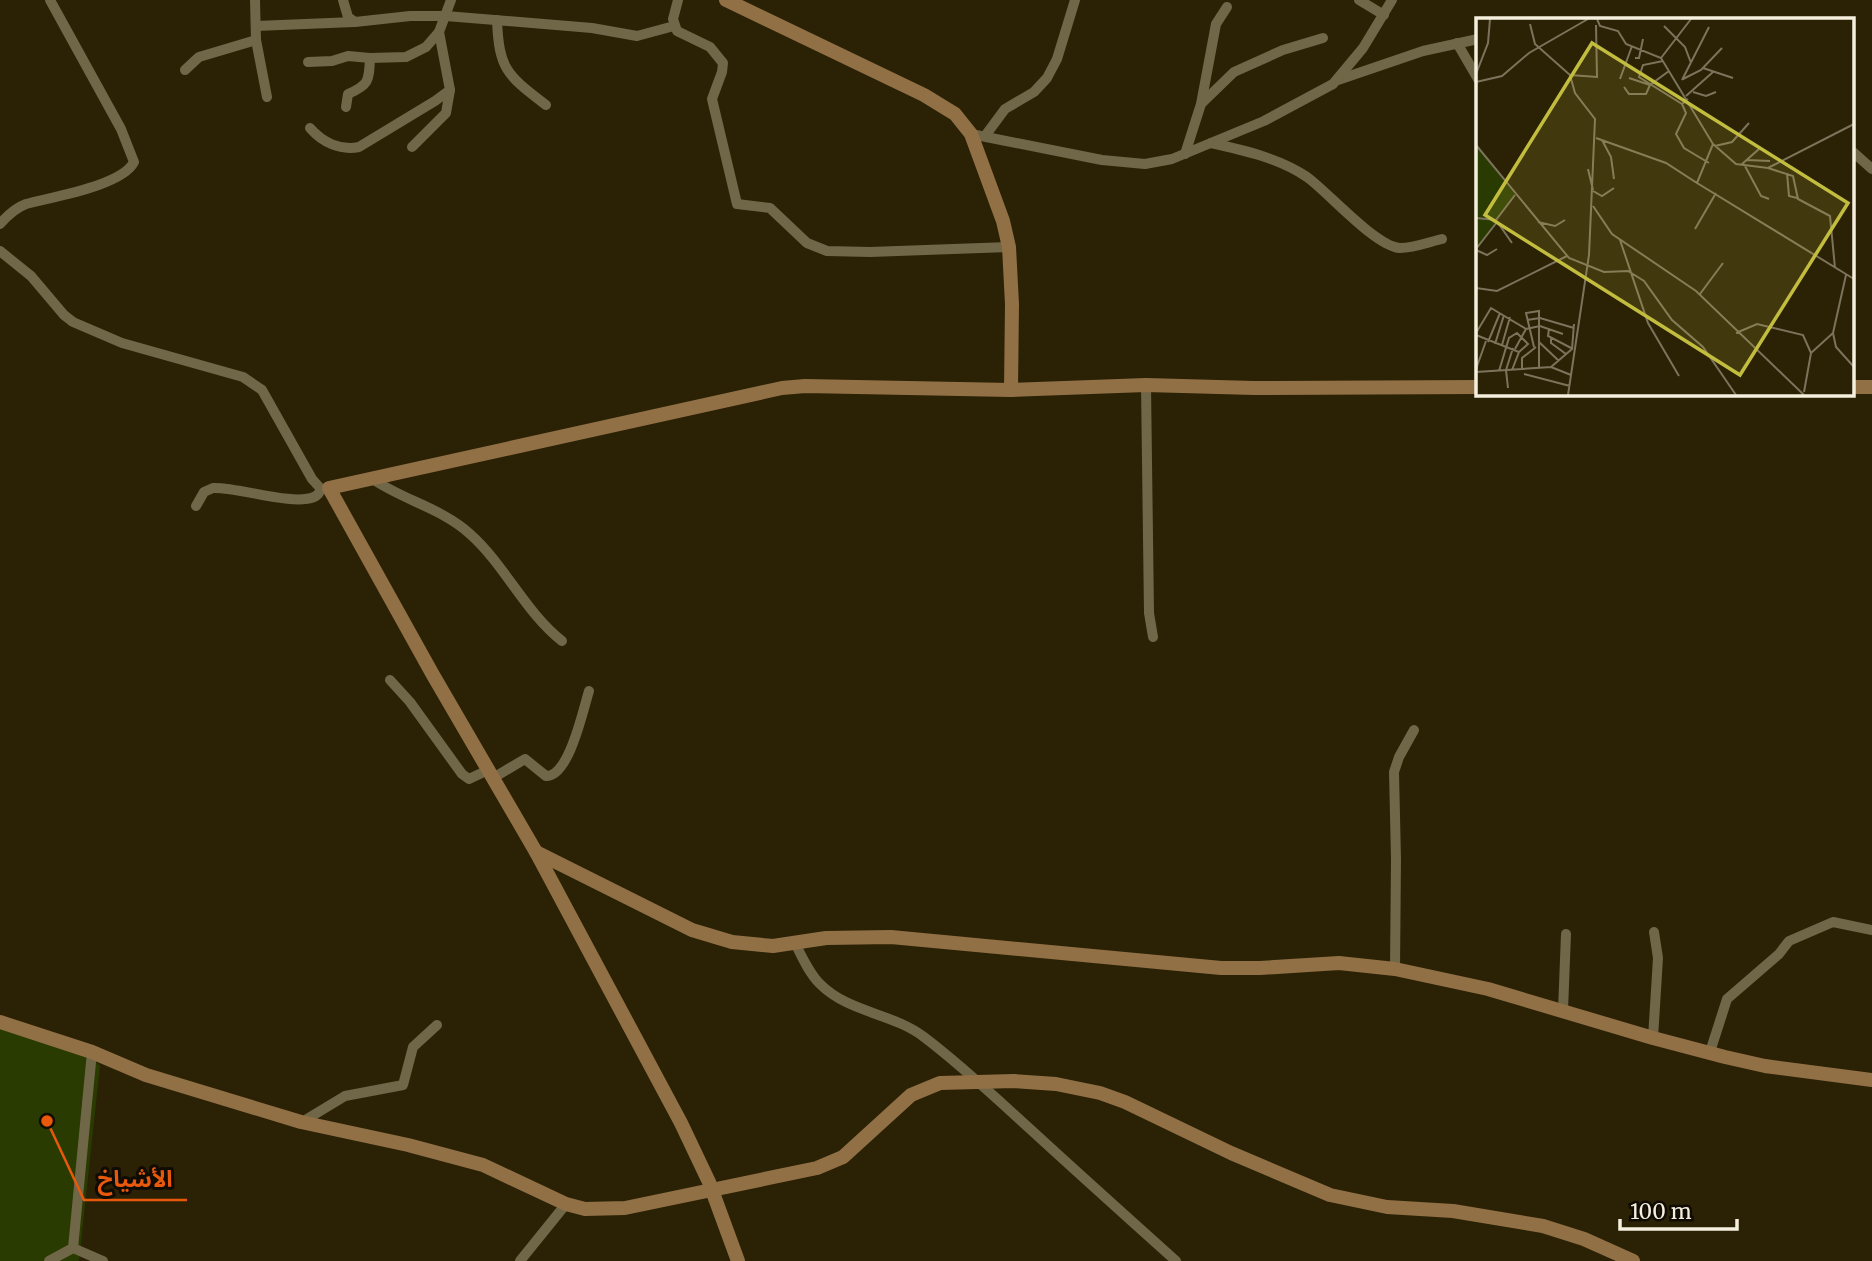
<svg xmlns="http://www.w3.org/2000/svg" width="1872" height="1261" viewBox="0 0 1872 1261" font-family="Merriweather,'Noto Sans Arabic',serif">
<rect width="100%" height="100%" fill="#2b2105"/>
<!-- green -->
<path fill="#2a3b01" d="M0,1022L91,1057L100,1066L79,1261H0Z"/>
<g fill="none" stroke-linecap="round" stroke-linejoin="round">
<!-- street -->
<g stroke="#706648" stroke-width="10">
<path d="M255,0L256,40L267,97"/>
<path d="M343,0L348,17L355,22L410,16H446L592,28L637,36L674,26"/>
<path d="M678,0L673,19L677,31L710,47L723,63L722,72L712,99L737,204L770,208L807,243L827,251L870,252L1009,247"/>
<path d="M1359,0L1384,15"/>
<path d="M497,20C499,70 507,75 546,105"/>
<path d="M256,26L354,22"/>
<path d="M1457,43L1478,79"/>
<path d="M308,62L332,61L348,56L370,58L406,57L426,47L439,32"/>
<path d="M185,70L199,57L256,40"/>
<path d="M1338,80L1423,51L1478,39"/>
<path d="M1202,103L1234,72L1283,50L1323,38"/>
<path d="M346,107L348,94C369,85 369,81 370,58"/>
<path d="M310,128C322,142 340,151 359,147L435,101L450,90L439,32L451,0"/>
<path d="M971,134L1102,160L1145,164L1172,159L1264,121L1333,84L1363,48L1392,0"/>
<path d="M985,136L1005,109L1034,92L1047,78L1057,59L1075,0"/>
<path d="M1211,143C1243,150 1279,158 1307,177C1329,193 1376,247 1400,248C1414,248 1429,242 1442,239"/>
<path d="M412,147L446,113L450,90"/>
<path d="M1853,152L1872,169"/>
<path d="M1185,154L1201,104L1216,24L1227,7"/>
<path d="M0,224C7,216 15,208 26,204C51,197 122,186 134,162L121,129L50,0"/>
<path d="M0,251L31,276L64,315L73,322L122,343L243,377L262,390L312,479L321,489L329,488"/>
<path d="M1146,385L1149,613L1153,637"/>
<path d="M371,478C402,500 442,508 470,534C505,565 525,612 562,641"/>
<path d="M196,506L204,492L213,488C239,487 292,506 314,497C319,495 319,493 321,489"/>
<path d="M390,680L410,702L462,774L469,779L488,770"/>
<path d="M493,778L525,759L546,776C569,777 583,710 589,691"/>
<path d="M795,943C802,957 809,973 820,984C849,1013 893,1013 924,1037C961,1065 995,1097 1029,1128C1078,1173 1127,1217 1176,1261"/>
<path d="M1395,969L1396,859L1394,772L1399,757L1414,730"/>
<path d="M1563,1010L1566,934"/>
<path d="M1653,1038L1658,958L1654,932"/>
<path d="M1710,1052L1727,999L1779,954L1789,941L1833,922L1872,930"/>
<path d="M302,1122L345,1096L403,1085L413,1047L437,1025"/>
<path d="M73,1248L103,1261"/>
<path d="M49,1261L73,1248L92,1052"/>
<path d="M520,1261L566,1204"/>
</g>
<!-- secondary -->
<g stroke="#917045" stroke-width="14">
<path d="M726,0L924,95L955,114L971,134L1003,221L1009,247L1012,304L1011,390L805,386L782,388L329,488L433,675L536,852L681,1123L709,1182L738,1261"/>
<path d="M1853,387H1872"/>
<path d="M1011,390L1146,385L1254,388L1478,387"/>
<path d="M536,852L692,930L732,942L773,946L826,938L891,937L1221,968H1260L1339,963L1395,969L1488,989L1653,1038L1725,1057L1765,1066L1872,1080"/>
<path d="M0,1022L92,1052L146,1075L301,1122L408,1145L483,1165L566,1204L585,1209L625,1208L817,1168L843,1157L911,1095L940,1083L1014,1081L1056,1084L1100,1093L1125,1102L1231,1153L1330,1195L1387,1207L1453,1211L1543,1226L1584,1239L1633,1261"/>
</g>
</g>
<!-- overview -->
<g transform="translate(1476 18)">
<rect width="378" height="378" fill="#2b2105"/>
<path d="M0,126L39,177L0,231Z" fill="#2a3b01"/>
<path fill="none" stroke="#7c735c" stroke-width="2" d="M54,6L59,26L94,57L99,75L119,101L113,237L92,377M188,8L209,29L215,45M159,40H163L167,21M185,40L215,1M187,43L167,47L163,59L206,86M227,50L257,60M0,56L12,25L14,1M94,57L121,59L120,7M153,60L174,67M144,61L156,28M207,61L225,52L246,30M206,62L233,9M0,64L26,58L53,35L112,1M148,69L153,76H170L174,67L193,53M217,74L230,78L240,74M210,78L237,54M212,81L206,86L210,95L200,116L208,130L233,145M120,120L190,145L221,165L237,126L185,40L150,26L142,13L124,8L121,1M126,122L135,139L138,161M237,126L260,146L292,150L378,106M0,127L93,240L128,254L152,253L168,263L196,302L227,329L260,377M239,128L256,124L273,105M271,142L294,143M265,147L283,131M269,148L285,178L293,181M292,150L317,158L322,181L354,198L359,250M112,151L117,172M311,155L313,178L321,180M221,165L378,261M117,173L126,178L138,170M117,188L136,216L220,273L328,377M0,200L20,202L39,177M20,202L36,225M62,204L79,208L89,202M219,211L240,175M144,222L172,305L203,358M0,231L21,204M0,232L11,237L21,231M0,270L21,273L91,238M224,276L247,245M51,302L64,300L98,310M73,311L72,318L97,331M0,315L15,290L50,311M260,315L281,306L327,317L335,335M357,315L360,329L378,349M0,317L43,334L36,352M75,319V325L90,336M12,324L24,295M63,324L83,343M19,326L28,297M26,327L34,299M58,329L50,295L63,293V350M39,331L50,311L64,308L87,316M75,349L95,357M0,351L10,323M46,351V340L60,329M23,353L33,320L41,315L52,326L43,334M0,354L75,349L96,331L98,306M48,356L94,368M32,370L30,352L37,330M328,374L335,335L357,315L370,257"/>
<path fill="#c2bd3f" fill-opacity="0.15" stroke="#c2bd3f" stroke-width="3.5" d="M116,25L372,185L264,357L9,197Z"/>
<rect width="378" height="378" fill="none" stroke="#f5efde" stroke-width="3.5"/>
</g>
<!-- callouts -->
<path fill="none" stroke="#e8590c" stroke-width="2.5" d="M47 1121L84 1200H187"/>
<circle fill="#e8590c" stroke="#100b03" stroke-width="2.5" cx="47" cy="1121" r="7"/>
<g font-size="23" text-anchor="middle" font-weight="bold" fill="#e8590c" stroke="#100b03" stroke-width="6" stroke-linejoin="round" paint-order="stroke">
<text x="135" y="1187">الأشياخ</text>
</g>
<!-- scale -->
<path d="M1620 1219v10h117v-10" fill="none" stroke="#f5efde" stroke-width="3.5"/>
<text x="1630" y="1219" font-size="21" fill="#f5efde" stroke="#100b03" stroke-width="5" paint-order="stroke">100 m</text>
</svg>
